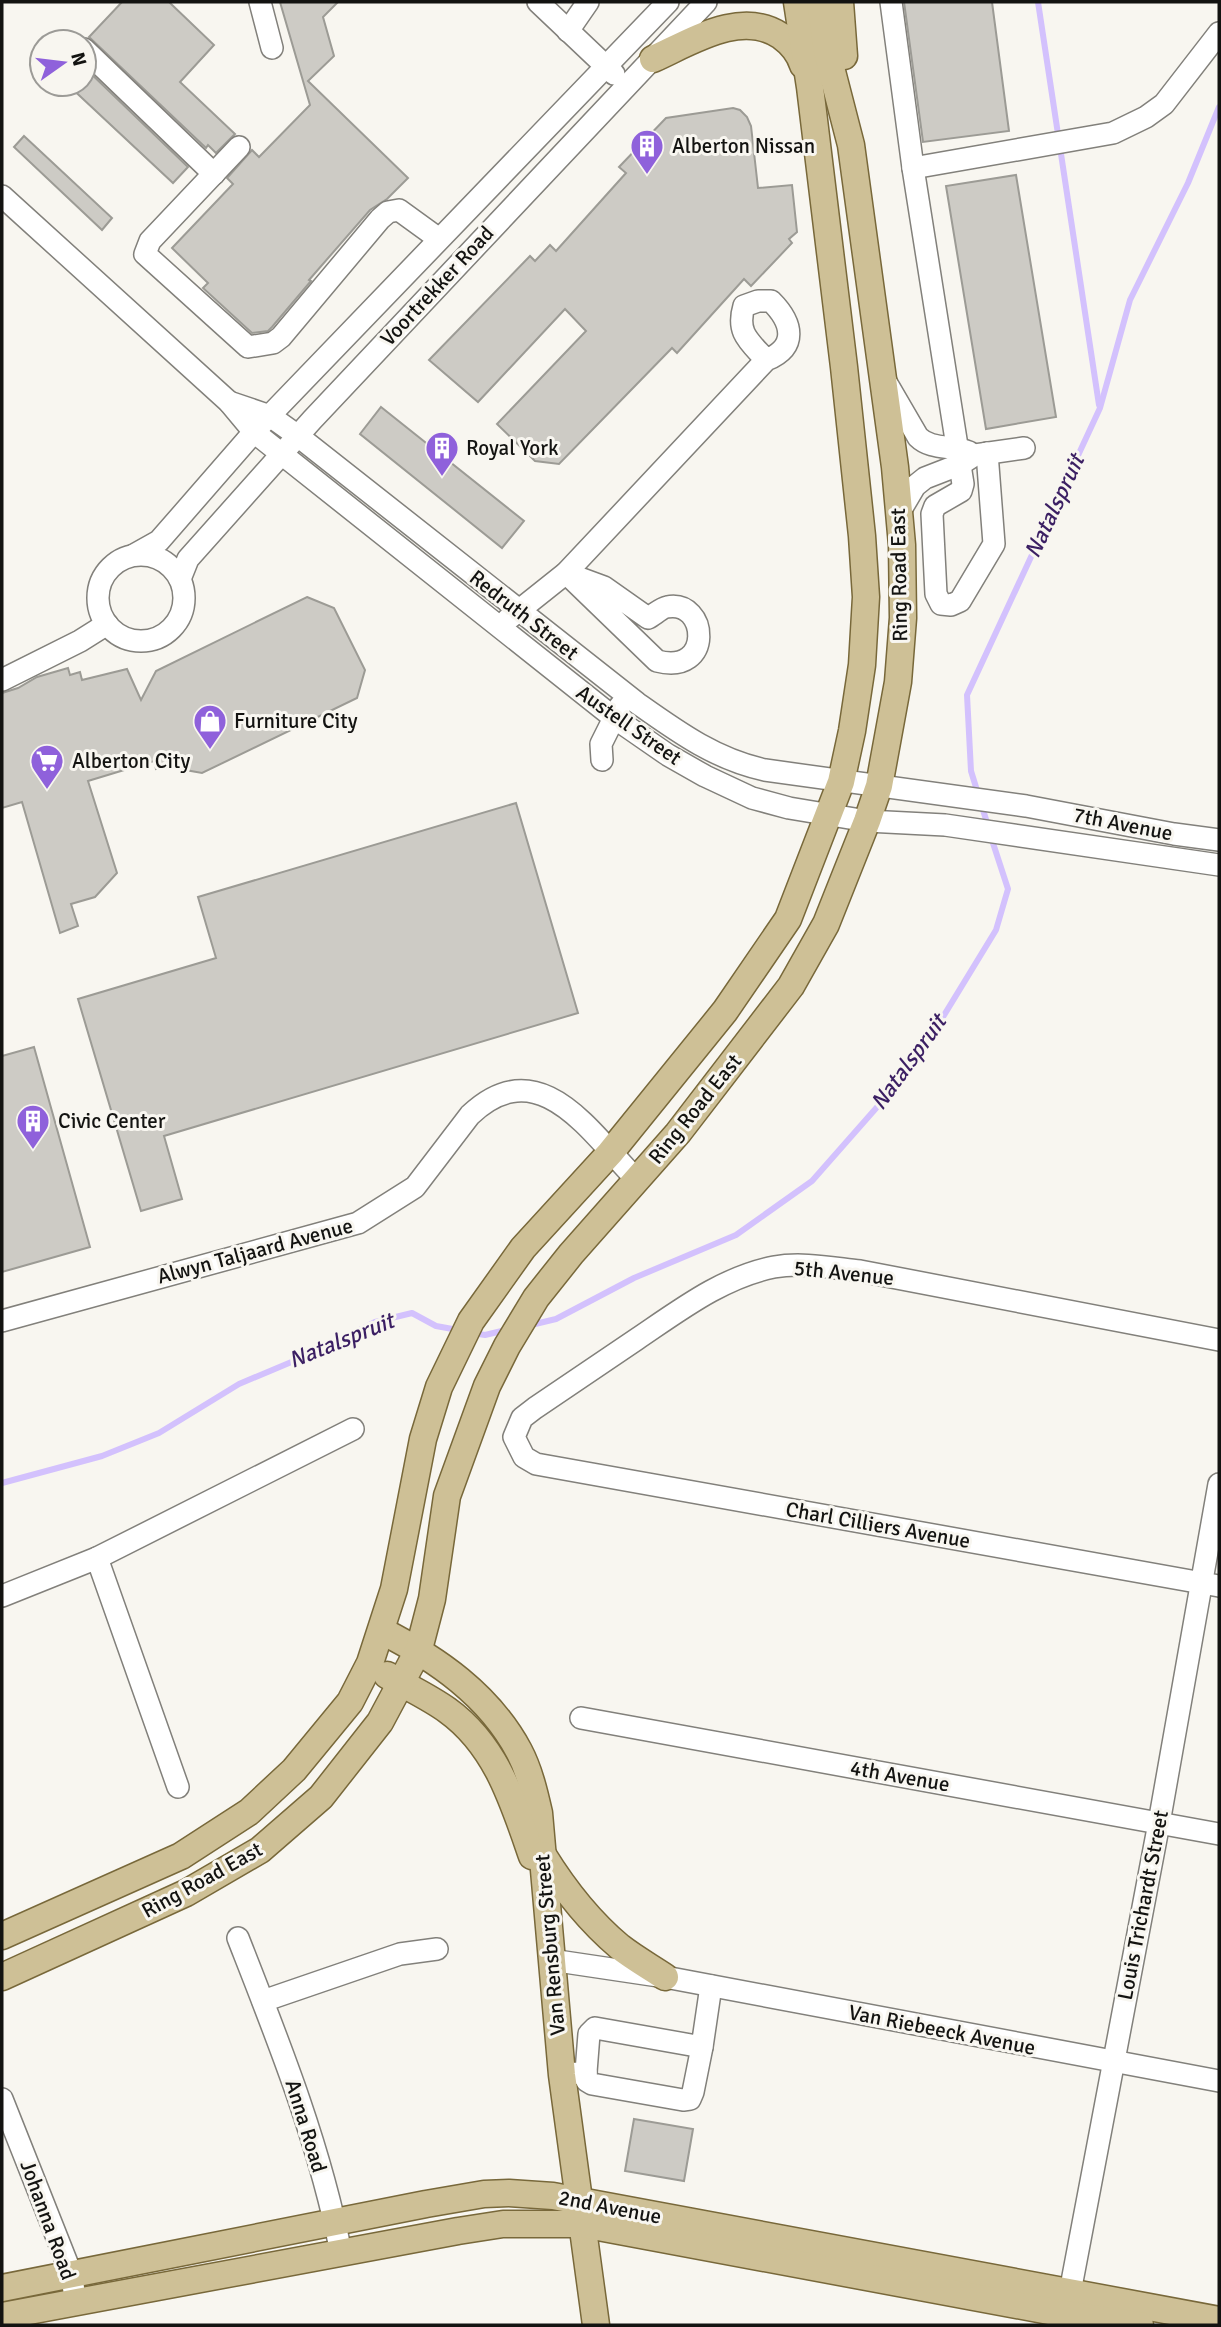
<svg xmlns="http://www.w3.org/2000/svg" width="1221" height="2327" viewBox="0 0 1221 2327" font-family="Signika,sans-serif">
<rect width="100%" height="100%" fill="#f8f6f0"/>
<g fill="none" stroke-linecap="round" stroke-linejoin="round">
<!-- stream -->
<g stroke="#d3c1fd" stroke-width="6">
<path d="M1038,2L1099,405"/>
<path d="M988,826L971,771L967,695L1100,408L1130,300L1188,183L1219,107"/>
<path d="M531,1325L556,1319L634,1278L736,1235L812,1181L900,1081L935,1030L996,930L1008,889L991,837"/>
<path d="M473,1333L485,1335L506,1330"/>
<path d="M2,1483L102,1456L159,1433L239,1384L327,1347L375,1322L412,1313L436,1326L458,1330"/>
</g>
</g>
<!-- building -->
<g fill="#cdcbc5" stroke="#9c9b95" stroke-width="2">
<path d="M122,2H169L214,45L180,82L235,134L216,153L208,145L206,148L89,37Z"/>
<path d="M280,2H338L323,17L334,56L308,81L408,178L387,199L370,210L309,280L311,281L272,327L268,331L252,333L203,288L208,283L172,248L233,184L227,178L252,150L259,157L310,105Z"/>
<path d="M904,2H992L1009,131L923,142Z"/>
<path d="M84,67L188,167L173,183L67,84H84Z"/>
<path d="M733,108L740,110L747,117L751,126L758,188L792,185L797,232L789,239L792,243L751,286L744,279L677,353L672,348L559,464L535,461L497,424L586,331L565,309L478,402L429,360L530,256L535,261L550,245L556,251L626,173L619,167L666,118Z"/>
<path d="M24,136L112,218L102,230L14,147Z"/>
<path d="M1016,175L1056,417L986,429L946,186Z"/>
<path d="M381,407L524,521L502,548L360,434Z"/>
<path d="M307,597L334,608L365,670L357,698L202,773L180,769L178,764L156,769L154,761L88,781L117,873L95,897L71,904L78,926L60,933L22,802L2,808V693L18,688L37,677L68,668L70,675L80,672L82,680L127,669L141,700L156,671Z"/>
<path d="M516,803L578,1013L164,1136L182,1199L141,1211L78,999L216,958L198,897Z"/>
<path d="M34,1047L90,1247L2,1272V1056Z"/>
<path d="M634,2119L693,2129L684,2181L625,2171Z"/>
</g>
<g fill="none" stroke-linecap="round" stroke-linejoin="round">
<defs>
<g id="minor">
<path d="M260,2L272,48"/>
<path d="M538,2L614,74"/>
<path d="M891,2L913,168"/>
<path d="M568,31L588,2"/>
<path d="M84,49L214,174"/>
<path d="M239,147L150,241L145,254L248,347L273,343L281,337L380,219L388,212L399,210L439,239"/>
<path d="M2,196L229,402L254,432L613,717L668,755L705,776L752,798L789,808L867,821L945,825L1219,865"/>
<path d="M886,382L918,437C931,450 952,445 969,452"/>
<path d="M229,402L270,416L298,436L637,703C678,732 715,759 765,770L1026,806L1174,834L1219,840"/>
<path d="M987,453L994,544L960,601L951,605L941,604L936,594L932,514L935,506L961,491L963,484L913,168L1113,133L1146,117L1164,104L1219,33"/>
<path d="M899,513L915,486L925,478L961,464L975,455L1024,448"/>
<path d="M134,555L159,541L254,432L668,2"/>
<circle cx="141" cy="598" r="43"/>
<path d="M566,573L604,587L648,618C654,615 661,608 667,607C708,599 714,676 657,661Z"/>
<path d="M180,579L188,559L312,420L706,2"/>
<path d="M507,620L566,573L766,360C798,347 793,323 771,301H758L744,306C736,333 749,341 766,360"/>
<path d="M2,680L80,641L107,624"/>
<path d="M602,760L601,744L620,706"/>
<path d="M2,1321L358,1223L415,1187L470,1115C540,1049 591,1134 637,1180"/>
<path d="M1219,1340L860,1271C832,1268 802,1262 774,1267C723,1277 680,1310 637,1339C603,1362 569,1385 535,1408L522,1418L514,1437L524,1457L536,1464L1219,1586"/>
<path d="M97,1558L353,1429"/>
<path d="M2,1596L97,1558L178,1787"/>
<path d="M581,1718L1219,1834"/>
<path d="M238,1938C278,2040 320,2144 341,2253"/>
<path d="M551,1960L665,1977L1219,2081"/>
<path d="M263,2001L400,1954L437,1949"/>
<path d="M586,2072L587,2081L592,2084L683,2100L690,2099L693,2092L702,2047"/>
<path d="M562,2075L586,2072L589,2034L595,2028L702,2047L711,1986"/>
<path d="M2,2099L71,2273L76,2303"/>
<path d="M1067,2308L1159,1823L1219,1484"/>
</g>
<g id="major">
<path d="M840,2L844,56"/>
<path d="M653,59C691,42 741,9 781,36C792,44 799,52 803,65"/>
<path d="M382,1631C437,1659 489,1695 519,1751C529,1770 534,1791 539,1813L562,2075L596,2325"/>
<path d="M387,1675C407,1687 429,1697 447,1710C496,1745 513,1801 532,1856"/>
<path d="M543,1855C564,1889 589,1921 620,1947C634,1958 650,1967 665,1977"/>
<path d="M2,1936L181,1856L249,1812L294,1770L350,1702L370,1663L394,1589L423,1439L439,1387L471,1321L523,1248L610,1153L725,1011L788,919L841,782L852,731L862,665L866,597L862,536L844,367L810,87L797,2"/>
<path d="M2,1977L186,1893L260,1850L321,1797L380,1722L419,1649L432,1599L447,1496L487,1386L507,1346L536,1298L571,1254L678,1133L791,986L826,924L867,821L879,786L898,682L903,618L902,545L895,467L851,145L827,52L820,2"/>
<path d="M2,2288L426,2204L484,2194L509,2193L553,2196L1219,2320"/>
<path d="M2,2316L458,2231L503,2224H582L1065,2314L1140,2325"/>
</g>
</defs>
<!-- minor casing -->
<use href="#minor" stroke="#82807b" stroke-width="24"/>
<!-- major casing -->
<use href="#major" stroke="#78683a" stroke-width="29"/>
<!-- minor -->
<use href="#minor" stroke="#fff" stroke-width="21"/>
<!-- major -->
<use href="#major" stroke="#cec096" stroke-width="26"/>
</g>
<!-- icons -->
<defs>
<symbol id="building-pin" viewBox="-11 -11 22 30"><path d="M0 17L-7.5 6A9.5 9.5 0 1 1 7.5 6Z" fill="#8f61db" stroke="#f8f6f0"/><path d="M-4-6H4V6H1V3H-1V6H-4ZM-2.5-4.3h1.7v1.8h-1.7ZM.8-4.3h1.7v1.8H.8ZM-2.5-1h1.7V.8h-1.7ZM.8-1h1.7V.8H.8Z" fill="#fff"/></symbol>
<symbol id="shop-pin" viewBox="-11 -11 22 30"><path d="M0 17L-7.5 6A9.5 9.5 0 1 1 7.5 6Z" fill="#8f61db" stroke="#f8f6f0"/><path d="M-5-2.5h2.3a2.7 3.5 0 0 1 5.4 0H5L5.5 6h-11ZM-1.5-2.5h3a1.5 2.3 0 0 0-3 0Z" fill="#fff"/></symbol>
<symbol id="supermarket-pin" viewBox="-11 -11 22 30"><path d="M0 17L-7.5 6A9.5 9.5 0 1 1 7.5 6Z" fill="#8f61db" stroke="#f8f6f0"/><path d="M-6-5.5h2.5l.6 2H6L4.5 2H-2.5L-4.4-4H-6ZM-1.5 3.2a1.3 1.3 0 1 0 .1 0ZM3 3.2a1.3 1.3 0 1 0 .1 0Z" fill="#fff"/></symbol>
</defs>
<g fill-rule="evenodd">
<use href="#building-pin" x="628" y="127" width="38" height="52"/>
<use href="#building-pin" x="423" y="429" width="38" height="52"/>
<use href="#shop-pin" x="191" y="702" width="38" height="52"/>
<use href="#supermarket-pin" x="28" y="742" width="38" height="52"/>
<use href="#building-pin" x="14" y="1102" width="38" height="52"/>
</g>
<g text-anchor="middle" stroke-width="6" stroke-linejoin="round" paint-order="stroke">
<!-- poi labels -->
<g font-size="21" fill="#131311" stroke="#f8f6f0" text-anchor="start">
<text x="672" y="153">Alberton Nissan</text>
<text x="466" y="455">Royal York</text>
<text x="234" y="728">Furniture City</text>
<text x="72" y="768">Alberton City</text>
<text x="58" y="1128">Civic Center</text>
</g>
<!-- street labels -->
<g font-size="21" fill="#131311" stroke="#f8f6f0">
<text transform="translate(437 286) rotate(-47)" y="7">Voortrekker Road</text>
<text transform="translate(899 575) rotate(-91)" y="7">Ring Road East</text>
<text transform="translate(524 615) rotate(38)" y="7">Redruth Street</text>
<text transform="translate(629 725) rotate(35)" y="7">Austell Street</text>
<text transform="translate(1123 824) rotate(11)" y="7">7th Avenue</text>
<text transform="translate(695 1109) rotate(-51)" y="7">Ring Road East</text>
<text transform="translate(255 1251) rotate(-15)" y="7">Alwyn Taljaard Avenue</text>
<text transform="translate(844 1273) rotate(6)" y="7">5th Avenue</text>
<text transform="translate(878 1525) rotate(10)" y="7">Charl Cilliers Avenue</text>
<text transform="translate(900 1776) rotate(10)" y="7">4th Avenue</text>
<text transform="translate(202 1880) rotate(-29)" y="7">Ring Road East</text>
<text transform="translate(1143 1905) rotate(-79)" y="7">Louis Trichardt Street</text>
<text transform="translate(550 1945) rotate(-95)" y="7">Van Rensburg Street</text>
<text transform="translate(942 2030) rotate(11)" y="7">Van Riebeeck Avenue</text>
<text transform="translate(306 2126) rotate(73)" y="7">Anna Road</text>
<text transform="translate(610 2207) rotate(11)" y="7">2nd Avenue</text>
<text transform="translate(48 2220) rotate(70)" y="7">Johanna Road</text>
</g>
<!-- water labels -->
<g font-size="23" font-style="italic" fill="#3b1f63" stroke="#f8f6f0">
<text transform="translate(1054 506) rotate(-65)" y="8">Natalspruit</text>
<text transform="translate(908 1062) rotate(-54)" y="8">Natalspruit</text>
<text transform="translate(341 1340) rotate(-22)" y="8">Natalspruit</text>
</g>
</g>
<!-- border -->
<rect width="1221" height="2327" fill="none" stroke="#131311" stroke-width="7"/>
<!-- north arrow -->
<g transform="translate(63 63) rotate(76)"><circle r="33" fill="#f8f6f0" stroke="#9c9b97" stroke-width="2"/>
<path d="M0-5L12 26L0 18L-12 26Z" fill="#8f61db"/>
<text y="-10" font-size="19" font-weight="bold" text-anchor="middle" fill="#131311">N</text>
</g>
</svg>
